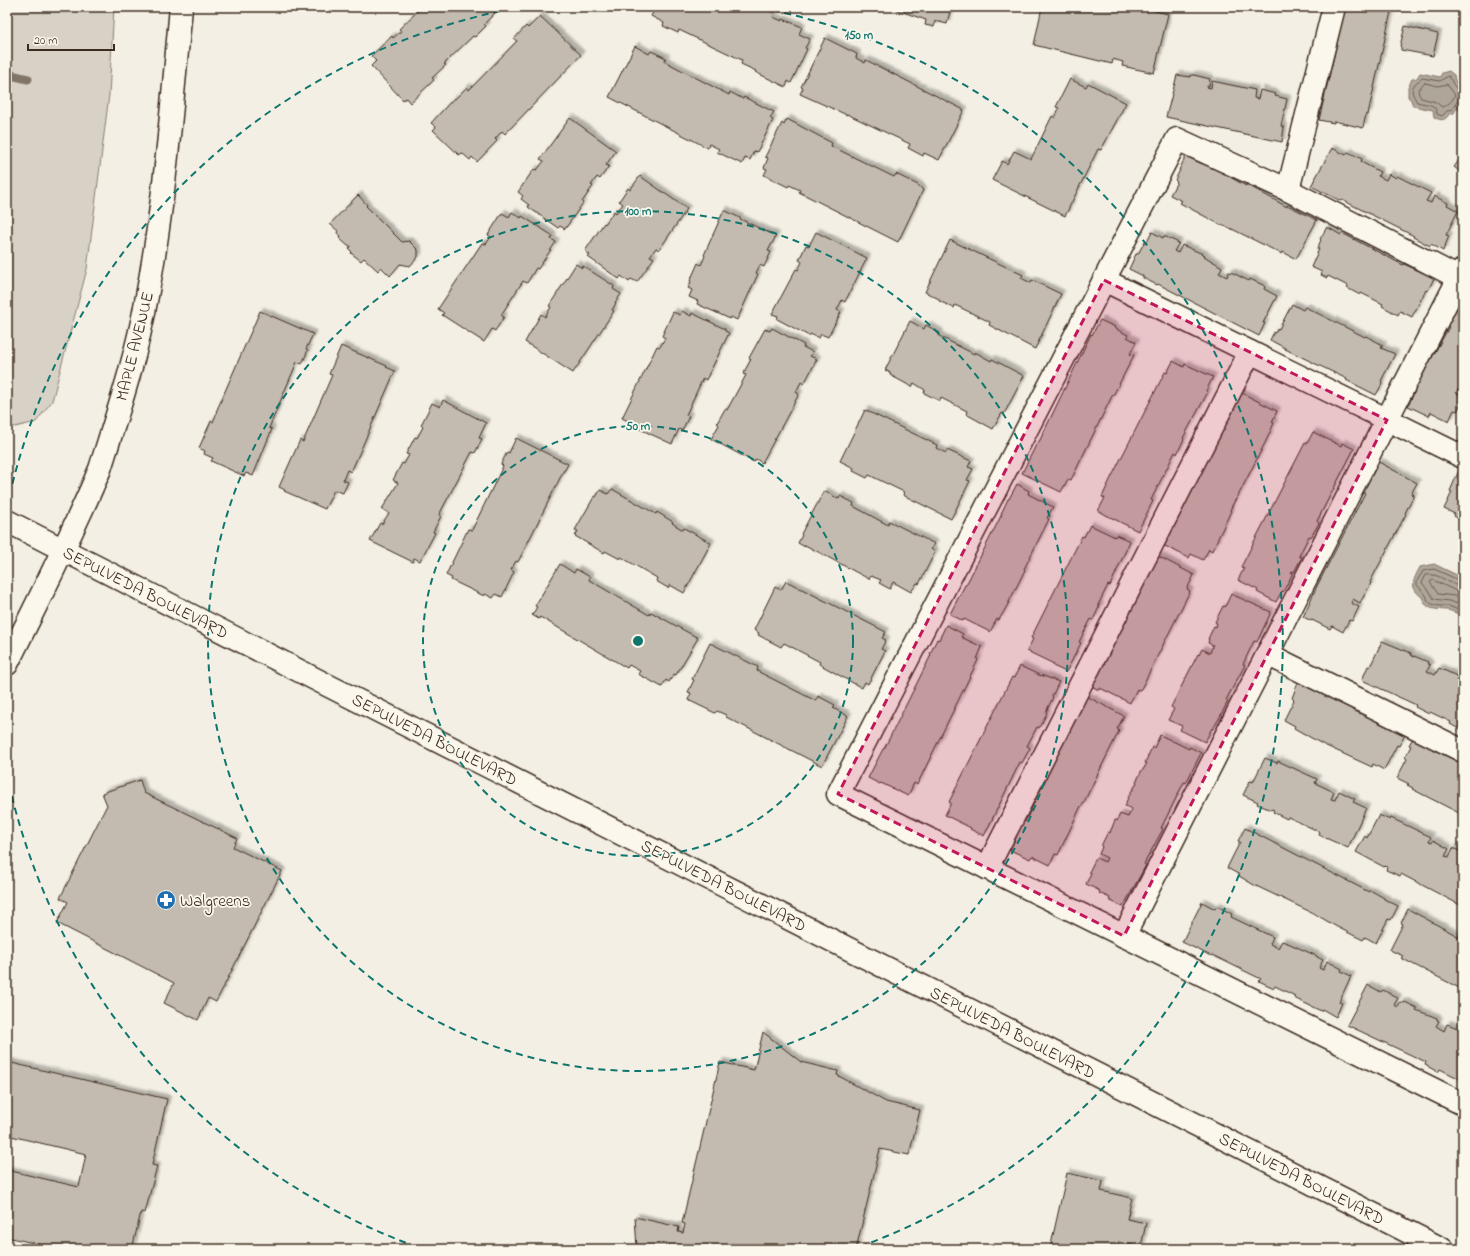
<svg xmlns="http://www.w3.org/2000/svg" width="1470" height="1256" viewBox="0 0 1470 1256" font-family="'Indie Flower',sans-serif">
<defs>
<filter id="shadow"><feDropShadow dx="3.5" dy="-3.5" stdDeviation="1" flood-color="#0004"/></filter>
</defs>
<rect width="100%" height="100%" fill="#f3efe4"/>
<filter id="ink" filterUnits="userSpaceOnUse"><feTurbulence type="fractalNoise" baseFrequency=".025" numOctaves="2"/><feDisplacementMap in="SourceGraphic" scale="8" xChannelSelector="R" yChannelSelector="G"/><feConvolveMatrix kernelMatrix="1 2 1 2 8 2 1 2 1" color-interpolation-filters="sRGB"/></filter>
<g filter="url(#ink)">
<!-- green -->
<path fill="#d8d1c6" stroke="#8a7e72" d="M7,7H114L109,95L87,269L52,401L36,422L15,427L7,423Z"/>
<!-- water -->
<g fill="#afa69a" stroke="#817468">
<path d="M1449,71L1454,75L1455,81L1459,82L1460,88L1463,90L1462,98L1460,108L1456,109L1454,113L1449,114C1445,121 1441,121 1434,117L1433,110L1413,106L1411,100L1408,97V88L1412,79L1417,78L1420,73L1440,77L1442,73Z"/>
<path d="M1434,564L1463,578V611L1459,614C1455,613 1450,610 1446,610C1434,609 1426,610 1422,597C1408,587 1414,579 1420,567Z"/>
</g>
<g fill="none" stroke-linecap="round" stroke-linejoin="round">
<!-- shore -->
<g stroke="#695c50" stroke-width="1">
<path d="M1425,83L1438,86L1447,84L1455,95C1452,102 1449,104 1442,107L1436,102L1421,98C1416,90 1418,89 1425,83Z"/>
<path d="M1463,93C1457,92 1452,83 1450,77L1448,76L1440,81L1422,78C1420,81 1417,81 1415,84C1409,91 1414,96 1417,102C1427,105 1436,103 1437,114L1442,116L1447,111L1452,109L1459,99L1463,98"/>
<path d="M1463,582L1434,569L1423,571L1417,581V585L1426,595L1428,601L1432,604L1439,606H1449L1458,610L1463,608"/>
<path d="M1463,587C1450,586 1440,572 1426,575L1422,583L1430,592L1434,599L1449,601L1458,604L1463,603"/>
<path d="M1463,593L1456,591L1433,580L1430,582L1438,594L1463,597"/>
</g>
<!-- stream -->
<path stroke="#817468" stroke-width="9" d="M7,74L28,79"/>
</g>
<!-- building -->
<g fill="#c3bbb0" stroke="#3b2a1e" filter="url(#shadow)">
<path d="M422,7H489L495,13L484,24L486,26L475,37L473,36L444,64L446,65L432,78L434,80L410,103L406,98L403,100L371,66L376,61L371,56L392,36L393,38L401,31L399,29Z"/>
<path d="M656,7H762L774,13L773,17L782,21L783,19L802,27L799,34L810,39L805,48L807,49L791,83L788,81L786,87L755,72L756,71L741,64L742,60L679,30L678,33L663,26L664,23L651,16Z"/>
<path d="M888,7H951L947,24L935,21L934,27L925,25L926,20Z"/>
<path d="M1042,7H1130L1136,9L1138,7L1168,14L1154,73L1122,66L1123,62L1113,59L1112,64L1034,45Z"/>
<path d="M1344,7H1392L1368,114H1366L1363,128L1334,121V123L1319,120L1345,9H1344Z"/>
<path d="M540,16L581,55L505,134L502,131L495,139L497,141L477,162L472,157L470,160L462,153L459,155L433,130L436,127L431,123L454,98L455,99L467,87L469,90L517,41L514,39L526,26L528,28Z"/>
<path d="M1405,26L1438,34L1433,56L1401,50V47L1400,46Z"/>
<path d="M825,38L857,54L856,58L865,63L866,60L964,110L939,160L924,153L923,156L908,148L910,144L847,114V115L800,94L803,88L801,87Z"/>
<path d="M635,46L649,54L651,51L666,58L664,61L729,95L730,92L743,99L744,97L774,112L770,118L773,120L757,152L754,151L750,160L745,158L742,164L717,152L719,149L709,144L708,148L609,97Z"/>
<path d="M1177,75L1191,77V75H1194L1210,79L1209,86H1207V87L1211,88L1212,81L1255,90L1254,98L1258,99L1260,90L1276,94L1275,96L1287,99L1281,126L1284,127L1282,142L1166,117Z"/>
<path d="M1070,79L1086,87L1088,83L1126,103L1101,150L1098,149L1065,216L992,180L1002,161L1007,164L1014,151L1031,159L1052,116L1055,118L1059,108L1056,107Z"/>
<path d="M570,118L616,151L606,165L609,166L600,179L597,177L591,185L593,186L582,202L583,203L565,229L560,226L558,228L528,207L529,205L521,199L523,196L518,192L534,169L537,170L544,161L540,159Z"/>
<path d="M787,119L832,143L831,146L894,177L896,174L918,185L923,190L898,242L799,192L800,190L789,185L788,187L764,175L767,169L764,168L768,158L765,157L782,123L784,125Z"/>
<path d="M1332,148L1346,155L1348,152L1362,159L1361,162L1380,172L1378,176L1386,180L1389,174L1396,178L1397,176L1431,193L1426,201L1431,203L1434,196L1448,203L1447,205L1458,211L1446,235L1449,236L1443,251L1431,244L1430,246L1413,237L1414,236L1342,200L1341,201L1311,186Z"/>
<path d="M1463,151V174L1454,167L1463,155L1461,154Z"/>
<path d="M1186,156L1200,163L1216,168L1230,176V177L1246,186V184L1287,207V205L1317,220L1296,259L1283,252L1282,254L1232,229L1219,224L1180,203L1182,201L1170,195L1177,182L1175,180L1180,170H1179Z"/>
<path d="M640,176L687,209L659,250L656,248L650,256L654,258L637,282L631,279L629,282L621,276L619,279L588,257L590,255L585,251L604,223L605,224L614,211L616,213L623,204L619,201L628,188L630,190Z"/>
<path d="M358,195L367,205L366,206L402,242L409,241L418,250V257L410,266L400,264L390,276L381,267L378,271L364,258L361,261L351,253L352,252L349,249L351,246H348L339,238L341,236L337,233L338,231L330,224Z"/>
<path d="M724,210L740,218V219L776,236L768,251L771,252L764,267L760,265L756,273L758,274L737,320L731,317L730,319L697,304L698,301L689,297L692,290L688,288L691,282L690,281L698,263L701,265L705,256L704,255Z"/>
<path d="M512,212L521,218L522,216L553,236L551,239L556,242L538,269L536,268L527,283L523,281L501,315L504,317L495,331L492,329L484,342L442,315L444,313L438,309L482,243L486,244L491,237L488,235L502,213L509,217Z"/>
<path d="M1327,227L1341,235L1342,233L1403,265L1404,264L1434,278L1428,291L1426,290L1412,317L1400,311L1398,315L1382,306L1383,304L1361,293L1360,295L1347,288L1348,286L1328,276L1327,278L1321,275L1322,272L1311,267L1319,249H1317L1321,240L1320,239Z"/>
<path d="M816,232L867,258L845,302L842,300L837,310L841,312L828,337L821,334L819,338L810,334L809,336L777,319L778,316L772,314L796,269L798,270L802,262L799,260L806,245L809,246Z"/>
<path d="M1152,232L1163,238L1164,236L1179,243L1174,251L1178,253L1182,245L1189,248L1205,255L1204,256L1222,267L1219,273L1227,277L1229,272L1233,273L1249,281L1250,279L1265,286L1264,289L1277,296L1263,323H1265L1259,336L1158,284L1157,285L1143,278V276L1129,269L1136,254H1138L1145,241L1147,242Z"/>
<path d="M950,240L1023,275L1021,278L1031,283L1032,280L1061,294L1035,349L989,325L990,322L955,305L954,308L939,301V299L925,292Z"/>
<path d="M576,264L582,268L583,266L614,286L613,289L621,294L615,303H616L612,310L614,311L573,373L525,342L541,314L545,317L551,307L549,306Z"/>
<path d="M1463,297V391L1458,389L1456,393L1463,396V400L1457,411L1454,410L1449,421L1431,412L1429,416L1408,406L1415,391L1414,390L1449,327L1447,326Z"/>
<path d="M1292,304L1303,310L1305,307L1365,337L1366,336L1383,345L1381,348L1395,354L1381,381L1382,382L1381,386L1376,395L1346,380L1347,379L1285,349V348L1270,340L1274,332L1275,333L1278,328L1279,329Z"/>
<path d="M260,311L313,334L306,349L308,350L302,364L297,362L269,428L272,429L253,476L246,473L244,476L211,461L213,458L204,454L205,451L199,448L211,421L213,422L217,412H216Z"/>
<path d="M682,311L691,316L692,313L725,329V331L729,333L706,380L703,378L686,415L689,416L682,431L679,429L672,444L629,424L630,422L622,418L657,346L660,347L665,338L662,336L673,312L680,315Z"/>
<path d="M1100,320L1115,327L1114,328L1128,335L1127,337L1136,342L1130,354L1134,355L1114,394H1113L1071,480L1068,479L1061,492L1022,473L1037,443L1038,444L1091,334L1092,335Z"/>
<path d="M910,321L924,329L926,325L940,333L939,336L974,354L975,352L991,361L992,359L1024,376L1004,414L1002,413L993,429L966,414L967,411L941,398L940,401L924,393L925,390L914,383L912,387L890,375L891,373L885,370Z"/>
<path d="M772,328L804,345L803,347L813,352L810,356L817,359L804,384L801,382L796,392L799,394L762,463L756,459L754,462L711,439L719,425L717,423L725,409L727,410L746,375L743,374L751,359L749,358L765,329L770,331Z"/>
<path d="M341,346L387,366L386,367L395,371L359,454L351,472L347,470L343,480L348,482L343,493L334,490L325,509L284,491L285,490L279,487L300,440L303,442L332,375L329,374Z"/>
<path d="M1173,361L1184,367L1185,364L1213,377L1206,391L1208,392L1183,438L1184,439L1177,454L1175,452L1151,500L1153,501L1138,531L1098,511L1105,498L1102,497L1110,480L1165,372L1167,373Z"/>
<path d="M1238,391L1277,411L1272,422L1274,423L1266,441L1236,500H1235L1230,510L1231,511L1212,551L1209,549L1203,560L1191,554L1189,558L1163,545Z"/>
<path d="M443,400L486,423L479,438L482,439L475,453L472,452L439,515L441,516L433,532L435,533L420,561L414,558L413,562L370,541L380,523L382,524L389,513L382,509L398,483L393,480L402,463L404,464L409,455L406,454L415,437L417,438L423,427L421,425L432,403L440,407Z"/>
<path d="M865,410L937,445L936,448L946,453L947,450L971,461L968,467L973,469L967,480L970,481L951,519L903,495L904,492L869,475L867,478L853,471L854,468L840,461Z"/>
<path d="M1313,432L1341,446L1342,443L1354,449L1317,521L1319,523L1311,537L1309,536L1299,556L1302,557L1294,572L1292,571L1291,572L1293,573L1283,592L1282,591L1276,602L1257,592L1258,590L1238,580L1244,568L1241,567L1305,443L1307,444Z"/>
<path d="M516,438L568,464L565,470H564L518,562L516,561L511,570L514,572L502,597L496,594L493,598L485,594L484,596L451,580L452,578L446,575L468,529L472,530L503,466L501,464L507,452L509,453Z"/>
<path d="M1379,462L1417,483L1411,494L1414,495L1405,513L1406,514L1370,582L1371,583L1360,603L1353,599L1351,603L1359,607L1352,621L1349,620L1343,632L1332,626L1330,629L1312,620V621L1303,617L1317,586L1365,493L1363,492Z"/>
<path d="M1460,468L1463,470V521L1454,516L1455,514L1444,509L1452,492L1450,491Z"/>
<path d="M1017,484L1029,491L1028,494L1053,507L1047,518L1049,519L1024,569L1025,570L1007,606L999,620L997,619L990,632L964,619L963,621L950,614L965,585H966L1002,514H1001L1008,499H1009Z"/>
<path d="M612,489L656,514L657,512L673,522L672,523L683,530L684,528L711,543L684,593L670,585L668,588L656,581L657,578L621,557L620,559L605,551L604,553L575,536L578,531L575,530L594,497H596L600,490L608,494Z"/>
<path d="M824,491L839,499L840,496L854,503L853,506L888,525L889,521L935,544L931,549L935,552L919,584L917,583L911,592L893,582L890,589L879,583L881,580L871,576L869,579L805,545V547L798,543L802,535L801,534Z"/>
<path d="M1090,525L1115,537L1116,535L1130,541L1110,586L1108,585L1098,605H1100L1093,620L1091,619L1079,642L1081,643L1066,672L1053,666L1054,664L1027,651L1033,639L1031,638L1082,536L1084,537Z"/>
<path d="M1156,555L1194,575L1187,589L1190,591L1140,691L1137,689L1130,703L1100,688L1099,690L1091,686Z"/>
<path d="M560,564L574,573L576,569L590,577L589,580L649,615L651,612L698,638L676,675L674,674L669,682L666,680L662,687L638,674L640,671L629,665L627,668L540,617L539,619L532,615L537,607L535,606Z"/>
<path d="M786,581L886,632L882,638L886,640L881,649L885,651L868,684L865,682L862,688L819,664L820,662L784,643L781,647L758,635L759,633L754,630L775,587L781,590Z"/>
<path d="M1231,594L1271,612L1257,642L1254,641L1243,664L1245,665L1226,700L1228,701L1221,715L1213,729L1212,728L1205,742L1180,730L1182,726L1168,720L1174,709L1171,707L1198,654L1199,655L1202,649L1210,653L1213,645L1208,643L1209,639H1208L1214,626L1216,627L1217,623L1215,622L1223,606L1225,607Z"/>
<path d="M946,625L963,634L961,637L982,647L977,659L978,660L917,785L914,783L908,796L881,783L880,784L868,778L883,749H884L931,655L930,654L937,639L939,640Z"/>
<path d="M1382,641L1411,653V655L1414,657V656L1428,662L1427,663L1430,665L1427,671L1435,675L1439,668L1459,677V675L1463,677V731L1450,724L1451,722L1430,712L1429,714L1415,707L1416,705L1362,680L1368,666L1370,667Z"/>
<path d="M710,643L758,667L757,671L816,701L818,696L835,705L833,708L848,716L822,766L726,717V715L717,711L715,713L688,700L691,693L688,692L694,680L692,679Z"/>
<path d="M1020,666L1041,676V675L1059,682L1052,696L1053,697L1046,712L1047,713L1039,728L1037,727L1027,746L1030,748L1022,763L1020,762L984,836L970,829L971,828L945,815L951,803L949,802L1012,677L1014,678Z"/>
<path d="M1299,680L1406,733L1399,746L1397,745L1384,770L1373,764L1372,767L1322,744L1294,728L1295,726L1284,720L1294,700L1292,698Z"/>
<path d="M1086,696L1124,716L1117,729L1119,731L1082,806H1081L1058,855L1055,854L1050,865L1032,856L1030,859L1010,850L1017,835L1015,834L1022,820L1025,822Z"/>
<path d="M1160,735L1189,749L1190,747L1201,753L1186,783L1184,782L1161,828L1163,829L1144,864L1146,865L1123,907L1109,900L1110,898L1099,893L1100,891L1086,884L1091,873L1089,872L1096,858L1105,862L1107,858L1099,854L1102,847L1101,846L1108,832L1110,833L1115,820L1117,821L1120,814L1128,817L1132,809L1125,806L1127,803L1126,802L1132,790H1133L1137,782H1136L1142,770H1143L1147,763H1145L1152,747L1154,748Z"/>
<path d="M1413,738L1463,763V815L1412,789L1413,788L1407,785L1409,784L1397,778L1407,759L1405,757L1411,746L1409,745Z"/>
<path d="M1265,758L1277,763L1278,761L1317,779L1315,783L1334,792L1331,799L1335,800L1339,791L1355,799L1353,802L1366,808L1348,848L1319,835L1320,832L1288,817L1287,819L1273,812L1274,810L1272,809L1271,810L1257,804L1258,802L1243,795L1250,781L1253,782Z"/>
<path d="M140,780L144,793L237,838L233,847L282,871L216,1002L208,998L198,1020L164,1003L174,983L57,923L68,902L60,898L107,805L102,793Z"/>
<path d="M1379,815L1390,820L1391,818L1431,837L1429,841L1432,842L1433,840L1449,849L1445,856L1449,857L1453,848L1463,853L1462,906L1401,874L1400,876L1386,870L1387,867L1385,866L1384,867L1356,852L1365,836L1367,838Z"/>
<path d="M1245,828L1369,892L1370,890L1384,898V899L1398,906L1391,920L1388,919L1376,943L1365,937L1363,940L1337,927L1315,914L1254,885L1239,876L1240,875L1227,868L1240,842L1238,841Z"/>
<path d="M1202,902L1215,909L1217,906L1232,914L1231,917L1273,937L1270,944L1278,948L1282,941L1290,944L1317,956V957L1323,960L1319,968L1323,970L1327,961L1342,969L1341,971L1351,976L1339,1002L1342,1003L1336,1017L1322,1009L1321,1011L1294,998L1295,996L1275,986L1274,988L1259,981L1261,979L1212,955L1211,956L1182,942Z"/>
<path d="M1408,909L1463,939V990L1401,958L1403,956L1390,950L1403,924L1401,923Z"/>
<path d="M1368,985L1381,992L1383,990L1398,998L1394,1005L1398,1007L1400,1002L1404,1003L1405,1002L1417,1008L1416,1010L1437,1018V1020L1439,1021L1436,1026L1444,1031L1447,1024L1463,1030V1082L1459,1080L1460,1079L1440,1069L1438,1072L1425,1065L1426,1062L1347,1025Z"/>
<path d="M763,1032L801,1062L838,1071L837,1075L886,1102L920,1110L909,1155L880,1149L856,1249H637L635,1217L679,1227L678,1232L683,1233L685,1224L682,1223L720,1062L754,1070Z"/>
<path d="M7,1062L167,1099L152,1165L157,1166L145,1213L141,1212L132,1249H59L7,1237V1170L79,1187L86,1154L7,1135Z"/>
<path d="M1067,1173L1103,1181L1101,1191L1132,1198L1127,1219L1146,1223L1141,1247L1118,1242L1117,1249H1050Z"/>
</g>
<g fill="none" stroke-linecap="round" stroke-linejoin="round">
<defs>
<g id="street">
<path d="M1288,190L1334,7"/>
<path d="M1459,278L1288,190L1177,139L838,794L1463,1104"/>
<path d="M1104,280L1463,457"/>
<path d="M1267,654L1463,751"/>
<path d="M987,868L1250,352"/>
<path d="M1124,936L1463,270"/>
</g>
<path id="secondary" d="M7,664C39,599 72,535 100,469C118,412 137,355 147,296C165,201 172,104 181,7"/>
<path id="primary" d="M7,521L323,683L1442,1249"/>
</defs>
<!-- street casing -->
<use href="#street" stroke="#3b2a1e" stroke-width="25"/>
<!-- secondary casing -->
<use href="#secondary" stroke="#3b2a1e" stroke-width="25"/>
<!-- primary casing -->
<use href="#primary" stroke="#3b2a1e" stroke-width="25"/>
<!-- street -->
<use href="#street" stroke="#fbf7ec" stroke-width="22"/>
<!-- secondary -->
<use href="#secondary" stroke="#fbf7ec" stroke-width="22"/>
<!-- primary -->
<use href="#primary" stroke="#fbf7ec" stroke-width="22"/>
</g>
</g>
<!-- marked area -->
<path fill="#c2185b" fill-opacity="0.2" stroke="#c2185b" stroke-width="3" stroke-dasharray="8 5" stroke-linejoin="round" d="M1104,280L1387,420L1124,936L838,794Z"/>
<!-- distance rings -->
<g fill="none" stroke="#0f766e" stroke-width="2" stroke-dasharray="7 5">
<circle cx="638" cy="641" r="215"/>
<circle cx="638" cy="641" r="430"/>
<path d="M417 1247A645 645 0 0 1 7 775M7 507A645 645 0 0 1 515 8M761 8A645 645 0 0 1 859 1247"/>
</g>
<!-- icons -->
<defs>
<symbol id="pharmacy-disc" viewBox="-11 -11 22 22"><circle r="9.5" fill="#1f6fb2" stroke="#fbf7ec"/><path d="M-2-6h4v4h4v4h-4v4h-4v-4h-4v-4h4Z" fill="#fff"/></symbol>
</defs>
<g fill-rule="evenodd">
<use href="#pharmacy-disc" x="155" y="889" width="22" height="22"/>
</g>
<g text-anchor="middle" stroke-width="3.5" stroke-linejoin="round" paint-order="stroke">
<!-- street labels -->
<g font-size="17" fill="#3b2a1e" stroke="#fbf7ec">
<text transform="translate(134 346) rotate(-76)" y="6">MAPLE AVENUE</text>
<text transform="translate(146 592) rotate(27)" y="6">SEPULVEDA BOULEVARD</text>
<text transform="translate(435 739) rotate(27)" y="6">SEPULVEDA BOULEVARD</text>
<text transform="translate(724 885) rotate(27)" y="6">SEPULVEDA BOULEVARD</text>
<text transform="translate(1013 1032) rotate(27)" y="6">SEPULVEDA BOULEVARD</text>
<text transform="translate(1302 1178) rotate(27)" y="6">SEPULVEDA BOULEVARD</text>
</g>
<!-- poi labels -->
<g font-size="17" fill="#3b2a1e" stroke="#fbf7ec" text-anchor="start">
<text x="180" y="906">Walgreens</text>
</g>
</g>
<circle cx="638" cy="641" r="6" fill="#0f766e" stroke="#fbf7ec" stroke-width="2"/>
<g font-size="12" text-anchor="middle" font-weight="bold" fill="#0f766e" stroke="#fbf7ec" stroke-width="3.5" stroke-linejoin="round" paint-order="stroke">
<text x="859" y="39">150 m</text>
<text x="638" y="215">100 m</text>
<text x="638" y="430">50 m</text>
</g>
<!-- margin -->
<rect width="1470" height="1256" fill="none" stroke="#fbf7ec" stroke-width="24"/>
<rect x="12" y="12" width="1446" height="1232" fill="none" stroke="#3b2a1e" stroke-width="1.5" filter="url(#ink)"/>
<!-- scale -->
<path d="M28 44v6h86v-6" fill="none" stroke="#3b2a1e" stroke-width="2"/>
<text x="34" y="44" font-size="12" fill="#3b2a1e" stroke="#fbf7ec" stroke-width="3" paint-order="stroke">20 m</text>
</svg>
